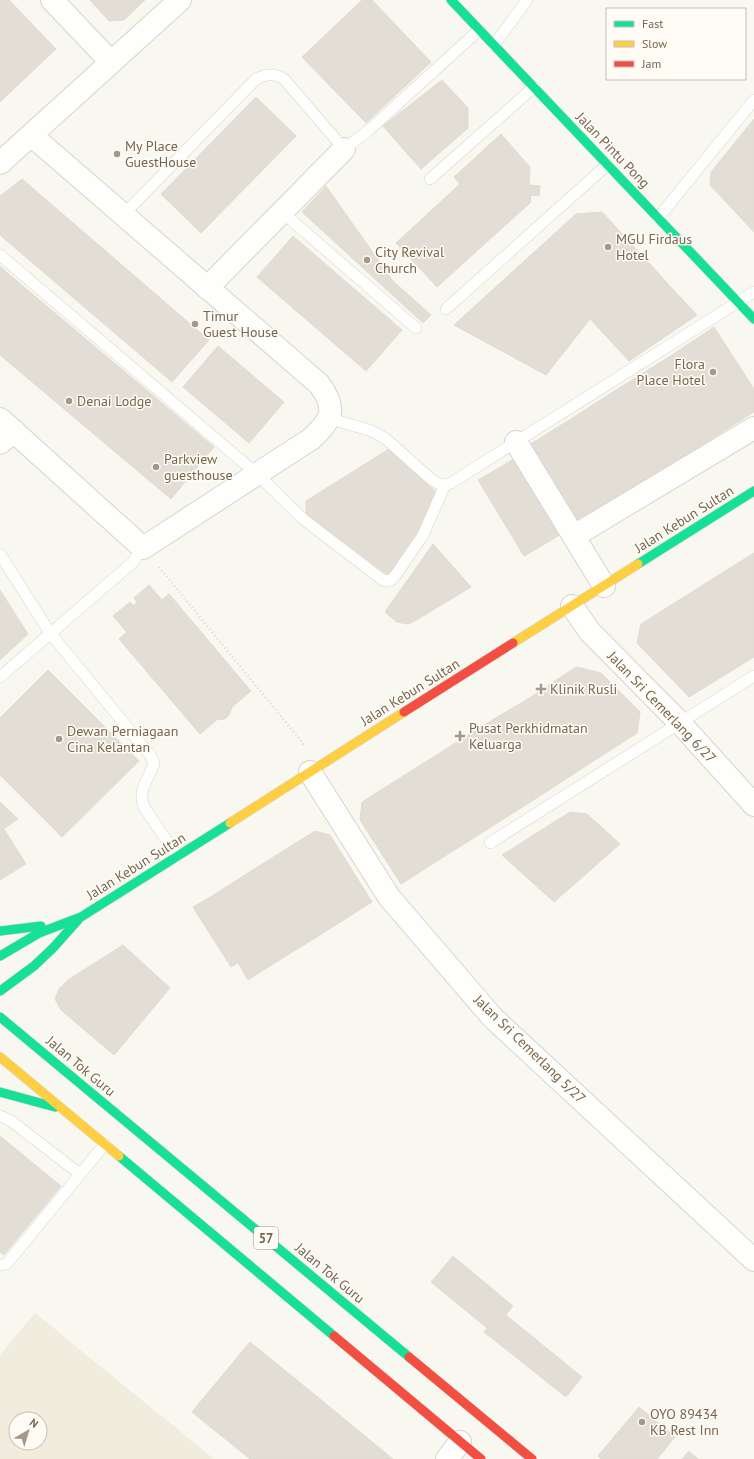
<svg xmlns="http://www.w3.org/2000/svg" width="754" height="1459" viewBox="0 0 754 1459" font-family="'PT Sans',sans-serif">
<rect width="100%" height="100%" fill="#f8f7f0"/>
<!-- residential -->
<path fill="#f0ecde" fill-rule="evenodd" d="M35,1313L214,1459H0V1355ZM16,1419H40V1443H16Z"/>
<!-- building -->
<g fill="#e3ded5" stroke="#e1dcd2">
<path d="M0,0H9L56,49L0,102Z"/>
<path d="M90,0H145L124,20L109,21Z"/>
<path d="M362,0H372L431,62L366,123L302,57Z"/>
<path d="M442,80L468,108V128L421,169L383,126Z"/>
<path d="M256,97L296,136L201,233L161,194Z"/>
<path d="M754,119V232L710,185L711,172Z"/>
<path d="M501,134L530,167L529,185L540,186L539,196L531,195L530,203L437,287L396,243L460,184L454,177Z"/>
<path d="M22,179L209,340L172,382L0,235V196Z"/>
<path d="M326,186L393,281L431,315L423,323L302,212Z"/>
<path d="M602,212L650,264L590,319L546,375L454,325L576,214Z"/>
<path d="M293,236L402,330L366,371L257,277Z"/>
<path d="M650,264L666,282L606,336L590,319Z"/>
<path d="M0,266L11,276L0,289Z"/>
<path d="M11,276L214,447L171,499L0,355V289Z"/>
<path d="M666,282L697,315L629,361L606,336Z"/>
<path d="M714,327L754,389V412L722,432L672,355Z"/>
<path d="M218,346L284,402L249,443L183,387Z"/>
<path d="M672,355L722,432L666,468L616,390Z"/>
<path d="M616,390L666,468L625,495L574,417Z"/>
<path d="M574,417L625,495L595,514L592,510L574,522L526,447Z"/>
<path d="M389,449L436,492L416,538L389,576L306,514V501Z"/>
<path d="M515,458L561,534L543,545L497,469Z"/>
<path d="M497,469L543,545L524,556L478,480Z"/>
<path d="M433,544L471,587L413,622L407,624L397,622L385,612Z"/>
<path d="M754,553V657L689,697L637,643L641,624Z"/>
<path d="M149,585L162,600L169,594L251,691L232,707L228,716L224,719H218L200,734L119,639L127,632L113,616L130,602L134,606L137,602L134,598Z"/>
<path d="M0,590L28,634L0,660Z"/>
<path d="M158,596L162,600L165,597L241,686L237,689L240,693L231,701L232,707L230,713L228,716L224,719H215L212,717L203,725L200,721L197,724L122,637L127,632L122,627L131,619V611L134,606L137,602L143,600L151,602Z"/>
<path d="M576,667L601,673L640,712L637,733L575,773L528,699Z"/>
<path d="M48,670L139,761L62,837L0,775V718Z"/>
<path d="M528,699L575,773L535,799L487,723Z"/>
<path d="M487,723L535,799L401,884L360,820L362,802Z"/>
<path d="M0,802L18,819L0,831Z"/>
<path d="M570,812L587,814L620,844L554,902L502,855Z"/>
<path d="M4,829L26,864L0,880V831Z"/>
<path d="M315,831L330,835L372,902L315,938L267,861Z"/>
<path d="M267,861L315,938L260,972L212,896Z"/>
<path d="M212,896L260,972L248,980L238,963L231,967L193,907Z"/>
<path d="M123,945L170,988L114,1055L61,1010L55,999L59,989L68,980Z"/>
<path d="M0,1136L61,1186L4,1255L0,1252Z"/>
<path d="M453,1256L513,1306L492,1332L431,1282Z"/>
<path d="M501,1311L582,1377L566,1397L484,1332Z"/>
<path d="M250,1342L320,1399L271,1459H250L192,1412Z"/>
<path d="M320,1399L393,1459H271Z"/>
<path d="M639,1407L675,1437L657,1459H601L598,1456Z"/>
<path d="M689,1451L698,1459H682Z"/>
</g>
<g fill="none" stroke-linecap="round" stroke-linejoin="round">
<defs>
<g id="lane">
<path d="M494,45L527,0"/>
<path d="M430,179L534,87"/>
<path d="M282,212L416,328"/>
<path d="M123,215L256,79C266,74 273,73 284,79L344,149L368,131L479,30"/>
<path d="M658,218L754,100"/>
<path d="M0,255L257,474L303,519L384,581L391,580L395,576L423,535L445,485"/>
<path d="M446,309L607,165"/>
<path d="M328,418L372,431L386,439L432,480C439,484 443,486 451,483L754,292"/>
<path d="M0,554L50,633L151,756L154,763C149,779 137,790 144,807L177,856"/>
<path d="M0,677L132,563L143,548"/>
<path d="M490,843L754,676"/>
<path d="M0,1116L11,1121L80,1174"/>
<path d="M0,1265L6,1264L9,1261L105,1144"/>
</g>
<g id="street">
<path d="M52,0L111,62"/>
<path d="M0,163L180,0"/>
<path d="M207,288L344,149"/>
<path d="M0,419L143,548L311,439C333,419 337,408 319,384L31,135"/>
<path d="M516,442L604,586"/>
<path d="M0,443L14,431"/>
<path d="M574,536L754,428"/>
<path d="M572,606L590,632L600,642L680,723L754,805"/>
<path d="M310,772L389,897L493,1018L754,1260"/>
<path d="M447,1459L460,1442"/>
</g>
<g id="fast">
<path d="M451,0L754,319"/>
<path d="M638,564L754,491"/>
<path d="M0,931L41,926"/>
<path d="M0,956L39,933L81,917L230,823"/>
<path d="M0,991L34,966L53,948L78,920"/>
<path d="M0,1017L409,1357"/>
<path d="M0,1092L55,1107"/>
<path d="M119,1156L334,1336"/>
</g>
<g id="slow">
<path d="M513,643L638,564"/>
<path d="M230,823L404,712"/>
<path d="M0,1057L119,1156"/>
</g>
<g id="jam">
<path d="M404,712L513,643"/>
<path d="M334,1336L481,1459"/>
<path d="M409,1357L532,1459"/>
</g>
</defs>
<!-- lane casing -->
<use href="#lane" stroke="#d8d4ce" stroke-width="12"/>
<!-- street casing -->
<use href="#street" stroke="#d8d4ce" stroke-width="24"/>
<!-- fast casing -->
<use href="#fast" stroke="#d6d3cb" stroke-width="10"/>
<!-- slow casing -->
<use href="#slow" stroke="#d6d3cb" stroke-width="10"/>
<!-- jam casing -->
<use href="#jam" stroke="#d6d3cb" stroke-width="10"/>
<!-- path -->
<path stroke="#dbd7d0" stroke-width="2.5" stroke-dasharray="1 3" stroke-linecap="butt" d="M159,567L306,747"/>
<!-- lane -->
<use href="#lane" stroke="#fefefd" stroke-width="11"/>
<!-- street -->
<use href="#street" stroke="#fefefd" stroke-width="22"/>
<!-- fast -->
<use href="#fast" stroke="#16e098" stroke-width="9"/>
<!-- slow -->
<use href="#slow" stroke="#ffcf43" stroke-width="9"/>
<!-- jam -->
<use href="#jam" stroke="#f24e42" stroke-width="9"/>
</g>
<!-- markers -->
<g fill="#a49888" stroke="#fefcf4" stroke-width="1.5">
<circle cx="117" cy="154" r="4"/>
<circle cx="608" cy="247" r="4"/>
<circle cx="367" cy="260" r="4"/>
<circle cx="195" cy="324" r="4"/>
<circle cx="713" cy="372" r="4"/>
<circle cx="69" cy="401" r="4"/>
<circle cx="156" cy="467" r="4"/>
<path d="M539 683h4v4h4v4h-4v4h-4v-4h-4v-4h4z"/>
<path d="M458 730h4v4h4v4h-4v4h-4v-4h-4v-4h4z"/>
<circle cx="59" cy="739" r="4"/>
<circle cx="642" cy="1422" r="4"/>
</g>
<g text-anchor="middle" stroke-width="3" stroke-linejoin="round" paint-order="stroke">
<!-- shield labels -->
<rect fill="#fefcf4" stroke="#a09281" stroke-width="1" x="254" y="1227" width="24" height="22" rx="3"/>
<g font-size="13" font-weight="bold" fill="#776550">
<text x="266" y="1243">57</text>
</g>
<!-- poi labels -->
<g font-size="14" fill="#776550" stroke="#fefcf4" text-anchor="start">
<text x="125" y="151">My Place<tspan x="125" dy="16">GuestHouse</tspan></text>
<text x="616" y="244">MGU Firdaus<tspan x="616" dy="16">Hotel</tspan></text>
<text x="375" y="257">City Revival<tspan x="375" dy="16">Church</tspan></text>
<text x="203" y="321">Timur<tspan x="203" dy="16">Guest House</tspan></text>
<text x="705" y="369" text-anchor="end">Flora<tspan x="705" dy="16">Place Hotel</tspan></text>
<text x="77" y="406">Denai Lodge</text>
<text x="164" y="464">Parkview<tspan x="164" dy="16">guesthouse</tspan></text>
<text x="550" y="694">Klinik Rusli</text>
<text x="469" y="733">Pusat Perkhidmatan<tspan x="469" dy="16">Keluarga</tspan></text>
<text x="67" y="736">Dewan Perniagaan<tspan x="67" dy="16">Cina Kelantan</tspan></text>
<text x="650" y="1419">OYO 89434<tspan x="650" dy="16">KB Rest Inn</tspan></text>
</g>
<!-- street labels -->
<g font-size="14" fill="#776550" stroke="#fefcf4">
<text transform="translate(613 150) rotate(46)" y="5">Jalan Pintu Pong</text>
<text transform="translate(684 519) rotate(-32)" y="5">Jalan Kebun Sultan</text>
<text transform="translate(410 692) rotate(-32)" y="5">Jalan Kebun Sultan</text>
<text transform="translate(662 707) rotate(46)" y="5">Jalan Sri Cemerlang 6/27</text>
<text transform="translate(136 866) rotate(-32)" y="5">Jalan Kebun Sultan</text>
<text transform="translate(530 1049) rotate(44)" y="5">Jalan Sri Cemerlang 5/27</text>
<text transform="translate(81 1066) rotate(40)" y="5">Jalan Tok Guru</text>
<text transform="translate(330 1273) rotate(40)" y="5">Jalan Tok Guru</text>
</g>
</g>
<!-- legend -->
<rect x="606" y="8" width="140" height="72" fill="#fefcf4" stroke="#c8c0b2"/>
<rect x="614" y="21" width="20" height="6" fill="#16e098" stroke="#c8c0b2"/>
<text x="642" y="28" font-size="12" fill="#776550">Fast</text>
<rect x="614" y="41" width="20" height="6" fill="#ffcf43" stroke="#c8c0b2"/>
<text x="642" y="48" font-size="12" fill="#776550">Slow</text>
<rect x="614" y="61" width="20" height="6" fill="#f24e42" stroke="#c8c0b2"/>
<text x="642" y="68" font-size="12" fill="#776550">Jam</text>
<!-- north arrow -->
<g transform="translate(28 1431) rotate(38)"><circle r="19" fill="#fefcf4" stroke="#c8c0b2"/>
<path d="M0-3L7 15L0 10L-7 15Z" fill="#a49888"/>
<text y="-6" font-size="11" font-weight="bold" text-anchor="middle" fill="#776550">N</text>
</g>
</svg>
